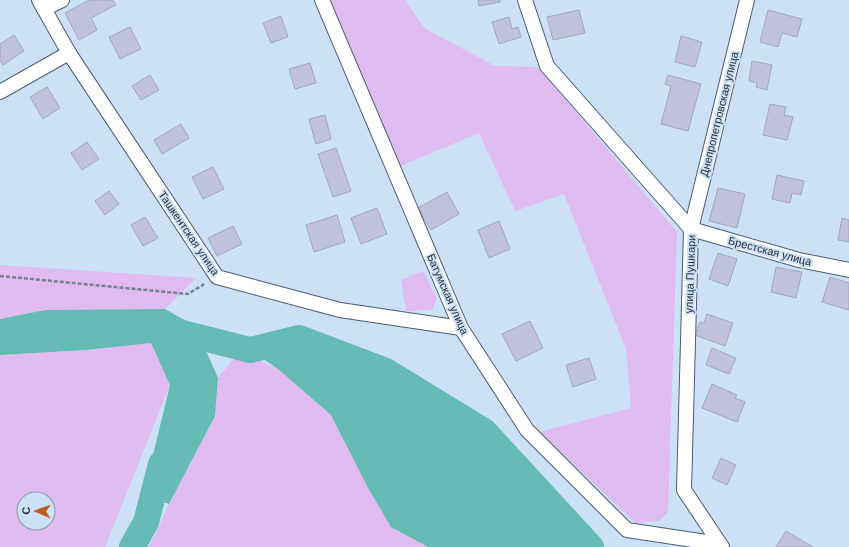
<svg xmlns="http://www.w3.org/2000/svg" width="849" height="547" viewBox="0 0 849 547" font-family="'DM Sans',sans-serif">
<rect width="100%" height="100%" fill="#cce1f7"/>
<!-- green -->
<g fill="#dfbbf1" fill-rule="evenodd">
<path d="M328,0H405L424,28L495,66L538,67L677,232L668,512L659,521L636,523L539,432L631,408L626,349L564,194L515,211L479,133L398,167Z"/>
<path d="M0,265L196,278L165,309L45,310L0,319Z"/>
<path d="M423,271L437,299L432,310L406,311L401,280Z"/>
<path d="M151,343L170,385L105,547H0V355L86,350ZM24,499H48V523H24Z"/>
<path d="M239,352L278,369L331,415L368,488L391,527L428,547H149L169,504L215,416L218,378Z"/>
</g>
<!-- water -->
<g fill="#65bbb3">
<path d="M165,309L195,326L218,378L215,416L169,504L143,496L170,385L151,343L86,350L0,355V319L45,310Z"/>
<path d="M299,338L386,371L484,431L591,547H428L391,527L368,488L331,415L278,369L250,350Z"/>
</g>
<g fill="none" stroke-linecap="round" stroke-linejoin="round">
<!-- river -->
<g stroke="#65bbb3" stroke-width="26">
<path d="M167,329L250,350L299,338L386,371L484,431L591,547"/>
<path d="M132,547L146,522L161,464"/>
</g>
</g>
<!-- building -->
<g fill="#c0c2dd" stroke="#a3a5bf">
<path d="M89,0H113L116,5L91,18L97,30L79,40L65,13Z"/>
<path d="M478,0H500V2L479,6Z"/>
<path d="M579,10L585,33L553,40L547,17Z"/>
<path d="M768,10L802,19L797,37L782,33L778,47L760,42Z"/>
<path d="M281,16L288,37L271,43L263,23Z"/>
<path d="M509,17L512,29L518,27L521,37L499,44L492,22Z"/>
<path d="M130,27L141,49L120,59L109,37Z"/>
<path d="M14,35L24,51L3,65L0,60V44Z"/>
<path d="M681,36L702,42L695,67L675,62Z"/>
<path d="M752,61L772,65L767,90L756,87L757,83L749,81Z"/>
<path d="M310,63L316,83L295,89L289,69Z"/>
<path d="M150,75L159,90L141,100L132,86Z"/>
<path d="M668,75L701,84L688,131L661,124L671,86L665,84Z"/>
<path d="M47,87L60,108L43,119L30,97Z"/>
<path d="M770,104L786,107L784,115L793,117L787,140L763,135Z"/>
<path d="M325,115L331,139L316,144L309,119Z"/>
<path d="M181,124L189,138L162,154L154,140Z"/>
<path d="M87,142L99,159L82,170L71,153Z"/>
<path d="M336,148L351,191L333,197L318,154Z"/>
<path d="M213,167L224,189L203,199L192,177Z"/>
<path d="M777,175L804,181L801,195L792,193L790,203L772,199Z"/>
<path d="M718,188L745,194L737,228L709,221Z"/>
<path d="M109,191L119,204L105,215L95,201Z"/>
<path d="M447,192L459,214L431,230L418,208Z"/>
<path d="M377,208L387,234L361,244L351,218Z"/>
<path d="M337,215L345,242L314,252L306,225Z"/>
<path d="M145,217L158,238L143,246L131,225Z"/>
<path d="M842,218L849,220V242L838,240Z"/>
<path d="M499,221L510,249L489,258L478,230Z"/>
<path d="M233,226L242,244L217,256L208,238Z"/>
<path d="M718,253L737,259L728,286L709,279Z"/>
<path d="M776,267L802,272L796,298L771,292Z"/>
<path d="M830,277L849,283V310L822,302Z"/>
<path d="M707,314L733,323L725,346L695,335L700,322L704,323Z"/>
<path d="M530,321L543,348L516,361L502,334Z"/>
<path d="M712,348L736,358L729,374L706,365Z"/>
<path d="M589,358L596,379L573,387L566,365Z"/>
<path d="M712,384L737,395L735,398L745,402L737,422L702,408Z"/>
<path d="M721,458L736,465L727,485L712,478Z"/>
<path d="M786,531L813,547H776Z"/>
</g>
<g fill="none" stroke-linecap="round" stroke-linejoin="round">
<defs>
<g id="minor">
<path d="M39,0L69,53L217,277L340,310L461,328"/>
<path d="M322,0L461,328L527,430L627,530L719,544"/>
<path d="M525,0L547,66L691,229"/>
<path d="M44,9L62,0"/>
<path d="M0,92L69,53"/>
<path d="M691,229L799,260L849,270"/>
<path d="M722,547L684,490L691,229L747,0"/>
</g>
</defs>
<!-- minor casing -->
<use href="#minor" stroke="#4b5c70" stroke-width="16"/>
<!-- path -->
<path stroke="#748291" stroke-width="2.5" stroke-dasharray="4 2" stroke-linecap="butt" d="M0,276L188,294L206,283"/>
<!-- minor -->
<use href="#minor" stroke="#fff" stroke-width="14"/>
</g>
<g text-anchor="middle" stroke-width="4" stroke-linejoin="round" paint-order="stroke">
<!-- street labels -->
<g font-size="11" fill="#272f38" stroke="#cce1f7">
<text transform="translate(719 114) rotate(-76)" y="4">Днепропетровская улица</text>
<text transform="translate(189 233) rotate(56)" y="4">Ташкентская улица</text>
<text transform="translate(770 251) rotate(15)" y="4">Брестская улица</text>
<text transform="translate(690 274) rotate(-88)" y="4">улица Пушкари</text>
<text transform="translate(448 294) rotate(66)" y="4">Батумская улица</text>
</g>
</g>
<!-- north arrow -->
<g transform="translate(36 511) rotate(272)"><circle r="19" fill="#cce1f7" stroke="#8a9aab"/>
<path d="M0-3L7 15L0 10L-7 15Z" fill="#bf5e1d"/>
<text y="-6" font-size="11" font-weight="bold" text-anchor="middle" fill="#272f38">С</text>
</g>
</svg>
